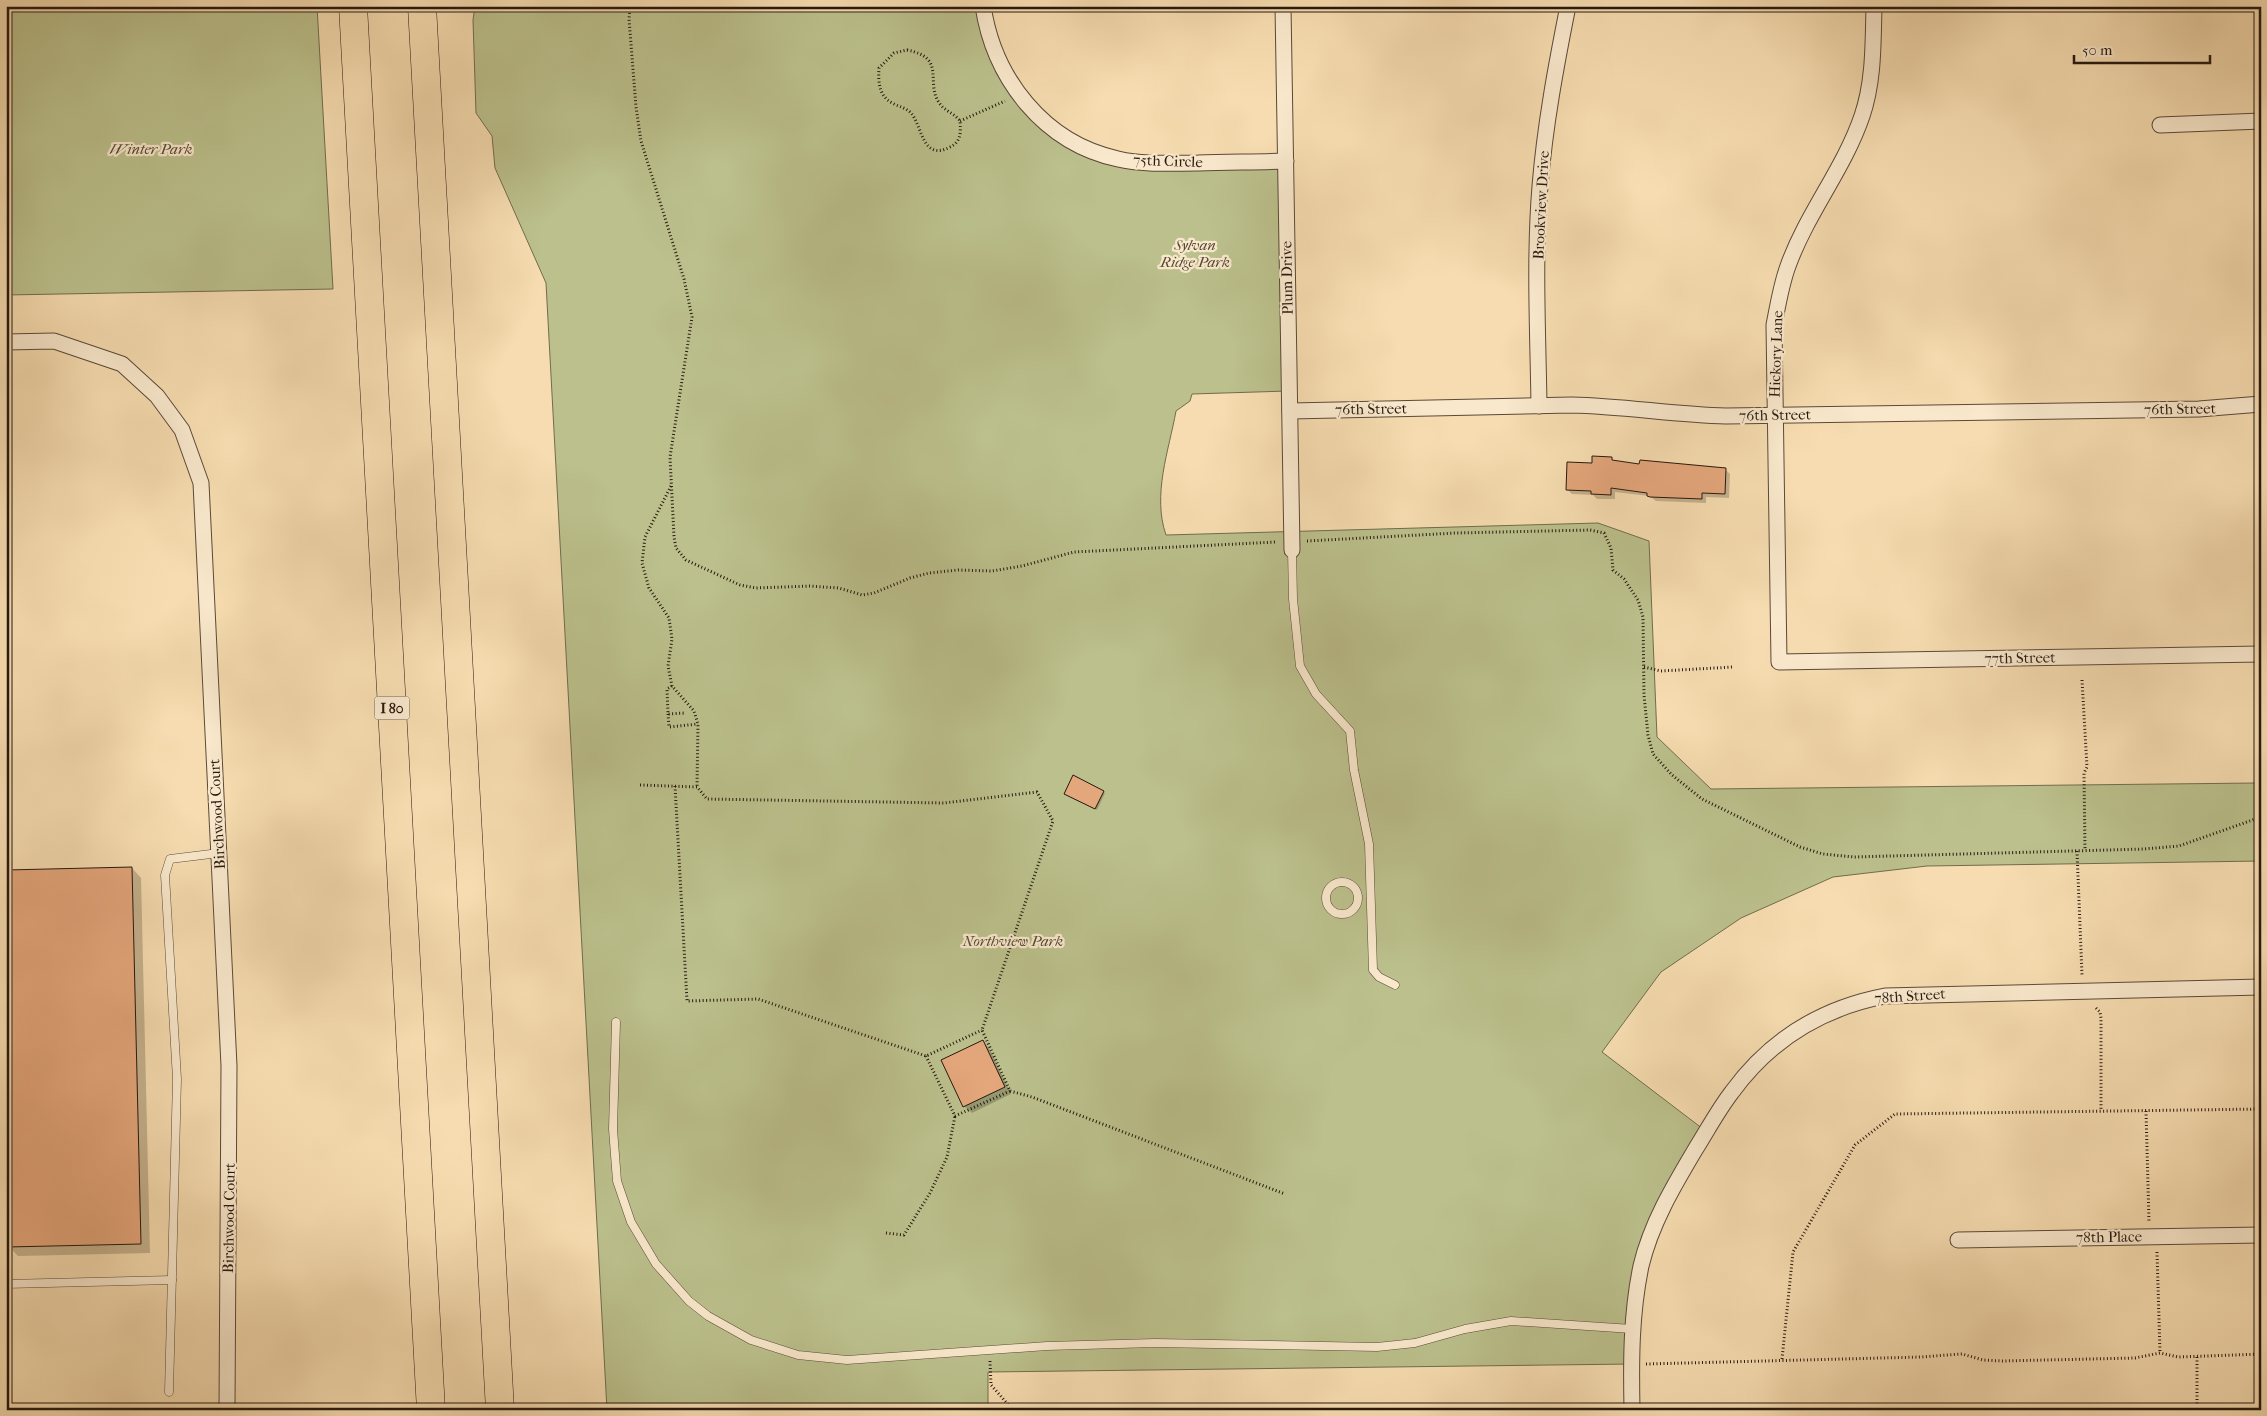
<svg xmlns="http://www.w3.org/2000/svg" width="2267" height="1416" viewBox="0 0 2267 1416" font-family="'IM FELL French Canon',serif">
<rect width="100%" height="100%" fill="#f6dcb0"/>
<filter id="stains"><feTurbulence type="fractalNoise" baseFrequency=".004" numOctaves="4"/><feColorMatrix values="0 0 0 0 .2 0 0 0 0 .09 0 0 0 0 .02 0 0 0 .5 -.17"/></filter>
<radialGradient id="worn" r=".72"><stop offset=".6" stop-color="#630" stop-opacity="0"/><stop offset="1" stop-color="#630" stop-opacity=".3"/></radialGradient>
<!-- green -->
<g fill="#bbc08c" stroke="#716c4e">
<path d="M6,6H317L333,289L6,295Z"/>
<path d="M475,6H983L986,26L1042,120L1117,159L1286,161L1288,391L1192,394L1190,401L1176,411C1169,450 1152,495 1166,535L1598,523L1649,541L1657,737L1711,789L2256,783L2261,784V861L1927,866L1833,877L1741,918L1661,972L1602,1052L1707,1132L1652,1231L1632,1364L988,1372V1410H607L546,283L495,168L492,136L476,113L473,20Z"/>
</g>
<!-- shadow -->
<g fill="#0003">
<path d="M1611,458L1615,462L1640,465L1725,469L1730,474L1729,498L1706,497V503L1656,501L1649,496L1615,492V499H1597L1593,495L1572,494L1567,489L1593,464Z"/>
<path d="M1103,792L1105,793L1097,810L1067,795Z"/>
<path d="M132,868L141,878L150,1253L18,1256L8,1246L6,1146V871Z"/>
<path d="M982,1041L989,1048L1011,1094L972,1113L964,1106Z"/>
<path d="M1086,1403L1092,1410H1070Z"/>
</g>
<!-- building -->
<g fill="#e4a67b" stroke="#271810">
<path d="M1592,456L1612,457V460L1639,464L1640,460L1726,468L1725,494L1702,493V499L1650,497L1647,496V493L1611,488V495L1591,494V491L1566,490L1567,462L1592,463Z"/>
<path d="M1073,775L1104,791L1095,809L1064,794Z"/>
<path d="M132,867L141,1244L7,1247L6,870Z"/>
<path d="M983,1040L1005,1087L963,1107L941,1060Z"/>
</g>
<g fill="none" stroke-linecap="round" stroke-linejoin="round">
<defs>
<g id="service">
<path d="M1292,550L1293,599L1300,666L1316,694L1350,731L1354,770L1369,844L1373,970L1379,977L1395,985"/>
<circle cx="1342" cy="898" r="16"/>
<path d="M616,1022L613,1129L617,1181L631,1222L656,1264L689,1301L708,1316L751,1340L798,1355L847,1360L1047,1346L1155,1343L1377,1347L1415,1343L1465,1329L1511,1321L1632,1329"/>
<path d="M6,1284L172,1280"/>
<path d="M169,1392L177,1079L165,875L170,859L219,853"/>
</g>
<g id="minor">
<path d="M983,6C994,79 1044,143 1118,159C1144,165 1171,163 1198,163C1227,162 1256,162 1286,161"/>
<path d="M1283,6L1292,550"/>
<path d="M1874,6C1873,43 1874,81 1862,116C1844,169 1807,213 1788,266C1781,285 1778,305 1774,325L1779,662L2261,654"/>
<path d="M2160,125L2261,121"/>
<path d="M6,342L54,341L122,364L157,396L182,430L201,483L229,1066L227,1410"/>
<path d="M1539,406C1538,333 1534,259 1540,186C1545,125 1556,66 1568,6"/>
<path d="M1290,411L1572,405C1624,406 1675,415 1726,416L2199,409L2261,404"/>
<path d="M1958,1240L2261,1235"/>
<path d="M1632,1410C1631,1361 1631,1314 1641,1266C1651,1224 1673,1187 1695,1150C1707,1131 1718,1110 1732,1092C1770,1040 1822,1008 1885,996L2261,987"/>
</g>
<g id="motorway">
<path d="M353,6L431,1410"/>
<path d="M422,6L500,1410"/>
</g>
</defs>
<!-- service casing -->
<use href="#service" stroke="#5b4938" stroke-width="9"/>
<!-- minor casing -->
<use href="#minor" stroke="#5b4938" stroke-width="17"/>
<!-- motorway casing -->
<use href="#motorway" stroke="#271810" stroke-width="29"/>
<!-- path -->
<g stroke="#271810" stroke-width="3" stroke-dasharray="1 2.5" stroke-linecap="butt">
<path d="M630,6L629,19L636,107L641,141L684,279L692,317L670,457L674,537L676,548L686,560L740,585L756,588L810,586L839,588L862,595L874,593L910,578L929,573L958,570L992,571L1022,566L1074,552L1276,542"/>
<path d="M907,50C948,58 924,83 940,104C945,111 955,114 960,121C961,132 961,142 950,147C922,162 922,125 911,113C906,108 900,107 894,104C879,97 878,83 879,68L894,53Z"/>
<path d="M960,121L1005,101"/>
<path d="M671,486L645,537L642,563L649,588L669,618L672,639L668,666L672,686L694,711L698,724L697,787"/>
<path d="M1307,541L1456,533L1590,530L1604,533L1611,548L1613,570L1624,579L1638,600L1643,617L1644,695L1648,735L1653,754L1672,775L1702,799L1800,847L1823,854L1854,857L2144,849L2179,846L2261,817"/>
<path d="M1644,667L1661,671L1733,667"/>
<path d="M2082,680L2087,767L2084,773L2085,850"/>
<path d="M672,686L667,689L668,714L685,713"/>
<path d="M668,714L669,727L698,724"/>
<path d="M640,785L697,787L707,799L944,803L1037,792L1053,821L982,1030L1010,1091L1032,1097L1285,1194"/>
<path d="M675,786L687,1001L758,999L926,1056L982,1030"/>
<path d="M2077,851L2082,975"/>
<path d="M2096,1008L2100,1012L2101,1018V1110"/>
<path d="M926,1056L955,1116L1010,1091"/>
<path d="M2146,1111L2149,1222"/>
<path d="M886,1233L904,1235L930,1193L947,1157L955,1116"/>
<path d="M2157,1252L2160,1353"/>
<path d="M2197,1357V1410"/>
<path d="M1782,1359L1793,1252L1855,1145L1895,1114L2261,1109"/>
<path d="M990,1361L991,1385L1013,1410"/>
<path d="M1646,1364L1921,1357L1962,1354L1983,1360L2002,1361L2135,1358L2160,1353L2178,1357L2261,1354"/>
</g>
<!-- service -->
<use href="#service" stroke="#f9e8cc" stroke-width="8"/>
<!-- minor -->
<use href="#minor" stroke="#f9e8cc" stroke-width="15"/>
<!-- motorway -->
<use href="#motorway" stroke="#f6dcb0" stroke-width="28"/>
</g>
<g text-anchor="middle" stroke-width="4.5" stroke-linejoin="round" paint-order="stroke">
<!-- shield labels -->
<rect fill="#f9e8cc" stroke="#665648" stroke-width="1" x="374.5" y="696.5" width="35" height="23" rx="4"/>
<g font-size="14" font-weight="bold" fill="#271810">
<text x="392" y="713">I 80</text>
</g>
<!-- park labels -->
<g font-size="15" font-style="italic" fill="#534a35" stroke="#f9e8cc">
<text x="151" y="154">Winter Park</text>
<text x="1195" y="250">Sylvan<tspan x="1195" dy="17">Ridge Park</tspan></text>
<text x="1013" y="946">Northview Park</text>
</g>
<!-- street labels -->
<g font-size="15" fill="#271810" stroke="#f9e8cc">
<text transform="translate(1168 161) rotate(2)" y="5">75th Circle</text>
<text transform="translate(1541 205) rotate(-87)" y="5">Brookview Drive</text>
<text transform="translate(1287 278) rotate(-91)" y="5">Plum Drive</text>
<text transform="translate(1776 354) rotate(-88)" y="5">Hickory Lane</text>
<text transform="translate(1371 409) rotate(-1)" y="5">76th Street</text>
<text transform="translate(2180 409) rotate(-1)" y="5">76th Street</text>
<text transform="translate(1775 415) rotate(-1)" y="5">76th Street</text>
<text transform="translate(2020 658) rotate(-1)" y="5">77th Street</text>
<text transform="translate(217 814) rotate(-93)" y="5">Birchwood Court</text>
<text transform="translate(1910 996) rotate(-4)" y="5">78th Street</text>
<text transform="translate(229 1218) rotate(-89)" y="5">Birchwood Court</text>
<text transform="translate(2109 1237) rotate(-1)" y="5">78th Place</text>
</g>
</g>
<!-- margin -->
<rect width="2267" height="1416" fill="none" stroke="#f6dcb0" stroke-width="25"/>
<rect x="8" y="8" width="2252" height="1401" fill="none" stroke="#271810" stroke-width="2.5"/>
<rect x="12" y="12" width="2242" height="1391" fill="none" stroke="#271810"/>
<!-- scale -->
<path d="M2074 55v8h136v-8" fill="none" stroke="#271810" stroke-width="2.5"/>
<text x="2082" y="55" font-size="15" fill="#271810" stroke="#f9e8cc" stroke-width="4" paint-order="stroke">50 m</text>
<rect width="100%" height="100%" filter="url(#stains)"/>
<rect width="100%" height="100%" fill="url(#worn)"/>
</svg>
